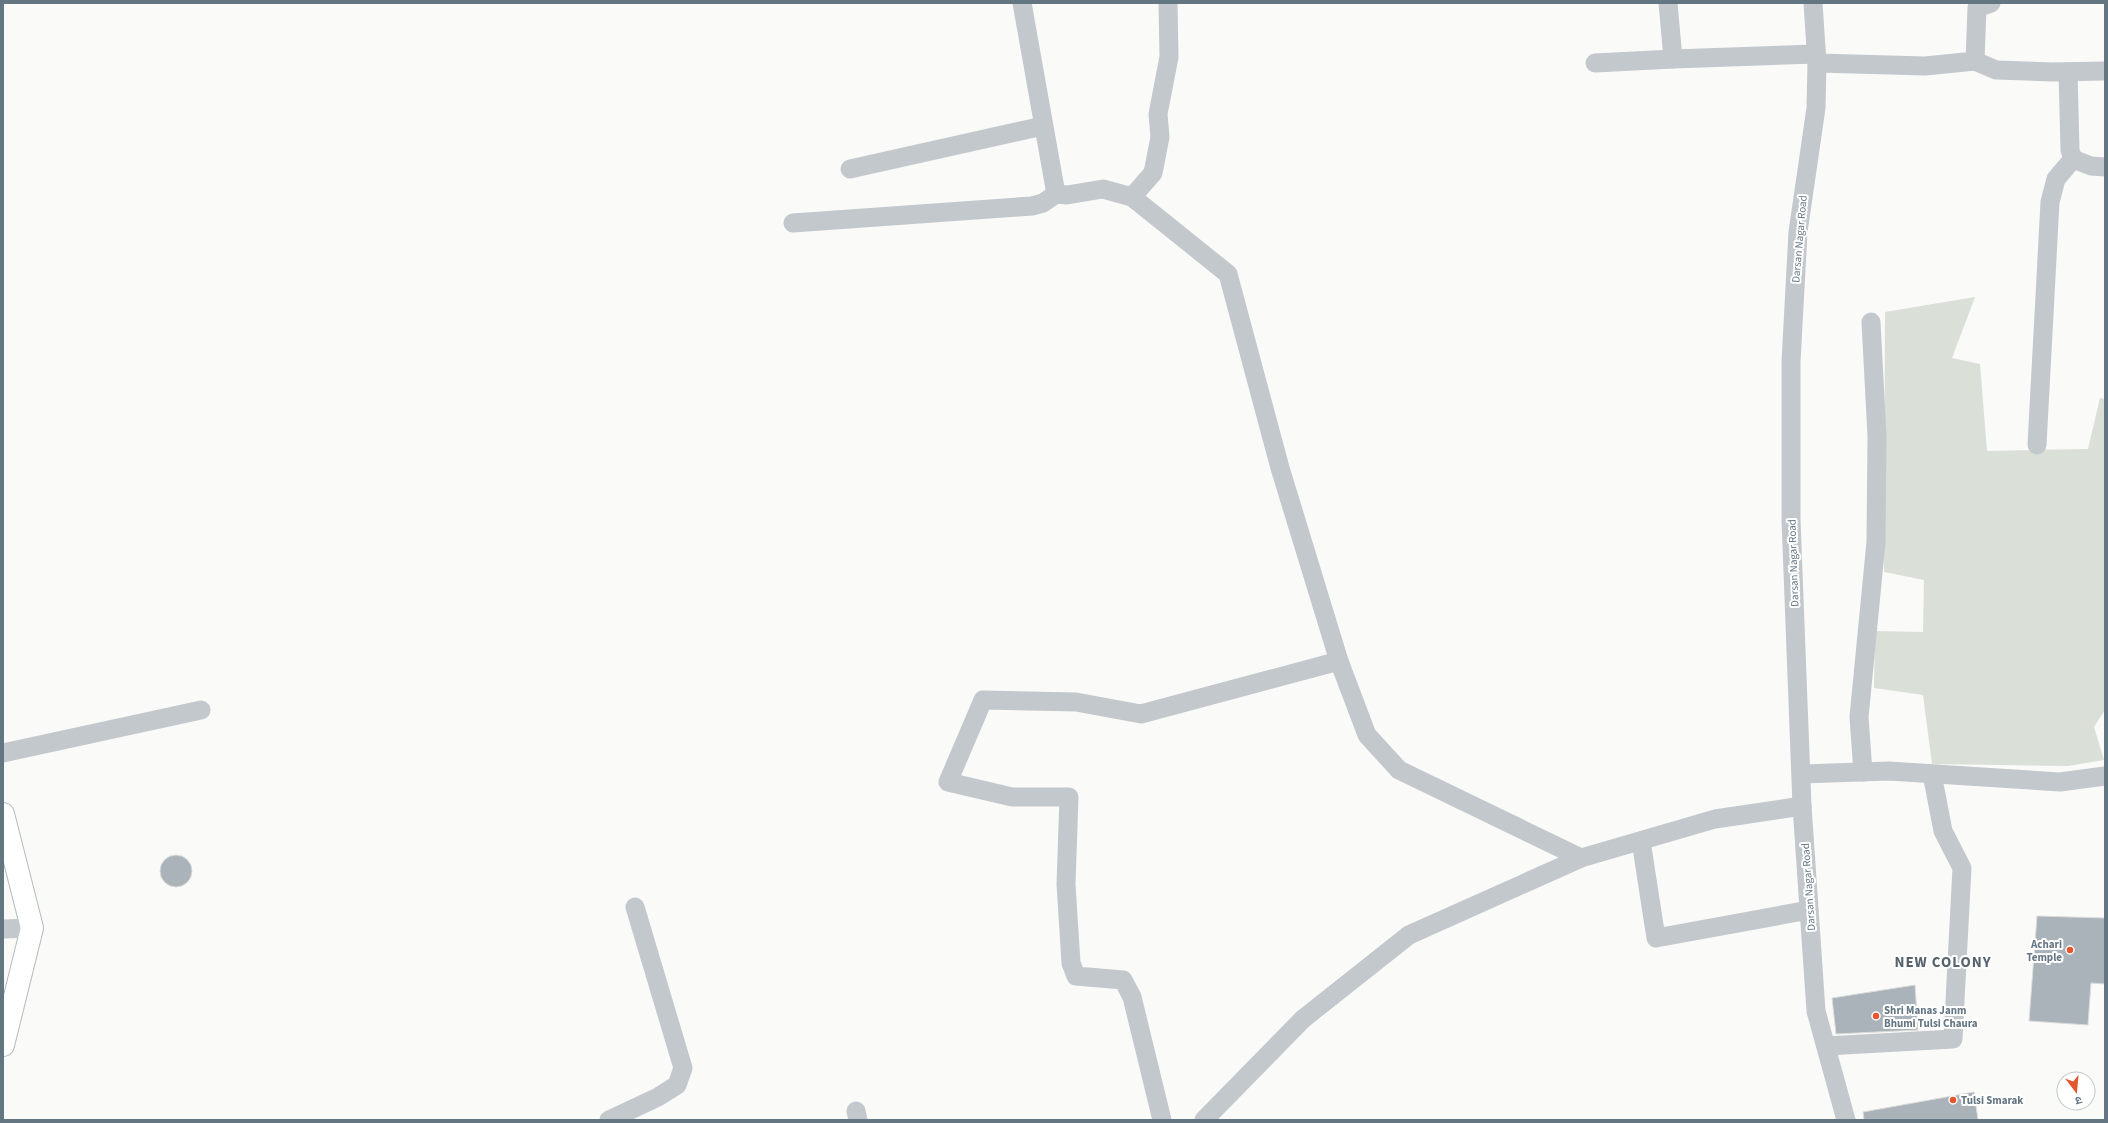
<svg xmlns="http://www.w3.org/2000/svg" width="2108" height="1123" viewBox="0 0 2108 1123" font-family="'Source Sans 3','Noto Sans Devanagari',sans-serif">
<rect width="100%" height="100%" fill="#fafaf8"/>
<!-- green -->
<path fill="#dadfd7" d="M1975,297L1952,358L1980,364L1987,451L2088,449L2100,398L2105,399V710L2094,727L2104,760L2068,766L1932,764L1923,695L1874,688L1875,631L1923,632L1924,580L1884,572L1885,312Z"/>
<!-- building -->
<g fill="#aab3b9" stroke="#dcdcda">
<circle cx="176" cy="871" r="16"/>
<path d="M2037,916L2105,918V984L2091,983L2088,1025L2029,1021Z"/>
<path d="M1915,985L1918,1030L1836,1034L1832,998Z"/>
<path d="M1974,1092L1978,1120H1864L1863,1112Z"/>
</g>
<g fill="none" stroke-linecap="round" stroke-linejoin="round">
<defs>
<path id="major" d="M3,814L32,928L3,1045"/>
</defs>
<!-- major casing -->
<use href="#major" stroke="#b5babe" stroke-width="24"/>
<!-- minor -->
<g stroke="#c3c8cc" stroke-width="19">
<path d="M1022,3L1056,194L1067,195L1103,189L1132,197L1228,274L1280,468L1339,661L1367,735L1399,770L1581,858"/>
<path d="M1668,3L1673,59L1816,54"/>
<path d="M1813,3L1817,63L1816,108L1798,232L1791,362V520L1802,806L1816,1011L1846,1120"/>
<path d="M1975,61L1996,70L2052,72L2105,71"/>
<path d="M1595,63L1673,59"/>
<path d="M1817,63L1925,66L1975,61L1977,8L1991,3"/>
<path d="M2068,72L2070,150L2073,159L2091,166L2105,167"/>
<path d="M850,169L1043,126"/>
<path d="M1132,197L1153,173L1160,137L1158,114L1169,57L1168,3"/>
<path d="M793,223L1032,206L1043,203L1056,194"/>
<path d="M2037,445L2050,202L2056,179L2073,159"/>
<path d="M3,753L201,710"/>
<path d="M1863,772L1859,717L1876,542L1877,436L1871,322"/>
<path d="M1802,774L1889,771L2060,782L2105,776"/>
<path d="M1641,841L1656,938L1809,910"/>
<path d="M3,929L32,928"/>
<path d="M1826,1046L1953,1039L1962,868L1943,831L1932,774"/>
<path d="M856,1111L858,1120"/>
<path d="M609,1120L658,1097L677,1085L683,1068L635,907"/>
<path d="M1162,1120L1132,997L1123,980L1076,976L1071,963L1066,884L1069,797H1012L948,782L983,700L1076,702L1141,714L1339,661"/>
<path d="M1204,1120L1303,1019L1409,935L1581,858L1715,819L1802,806"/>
</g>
<!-- major -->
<use href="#major" stroke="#fff" stroke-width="22"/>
</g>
<!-- markers -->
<g fill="#e4572e" stroke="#fff" stroke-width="1.5">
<circle cx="2070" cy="950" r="4"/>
<circle cx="1876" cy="1016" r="4"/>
<circle cx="1953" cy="1100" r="4"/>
</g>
<g text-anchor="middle" stroke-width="4" stroke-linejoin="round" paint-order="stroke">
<!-- street labels -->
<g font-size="11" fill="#657683" stroke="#fff">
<text transform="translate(1799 239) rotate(-85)" y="4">Darsan Nagar Road</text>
<text transform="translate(1793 563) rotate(-92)" y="4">Darsan Nagar Road</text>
<text transform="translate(1808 887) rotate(-94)" y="4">Darsan Nagar Road</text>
</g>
<!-- poi labels -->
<g font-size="11" font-weight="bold" fill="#657683" stroke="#fff" text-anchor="start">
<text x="2062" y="948" text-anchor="end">Achari<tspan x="2062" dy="13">Temple</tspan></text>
<text x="1884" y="1014">Shri Manas Janm<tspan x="1884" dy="13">Bhumi Tulsi Chaura</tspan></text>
<text x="1961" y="1104">Tulsi Smarak</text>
</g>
<!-- district labels -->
<g font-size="15" font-weight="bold" letter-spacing="1" fill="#57646e" stroke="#fff">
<text x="1943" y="967">NEW COLONY</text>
</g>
</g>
<!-- border -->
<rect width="2108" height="1123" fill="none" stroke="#657683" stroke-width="8"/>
<!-- north arrow -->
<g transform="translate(2076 1091) rotate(164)"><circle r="19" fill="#ffffff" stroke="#c1c8cd"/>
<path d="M0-3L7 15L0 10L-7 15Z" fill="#e4572e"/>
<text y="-6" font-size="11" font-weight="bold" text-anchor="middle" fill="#657683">उ</text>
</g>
</svg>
